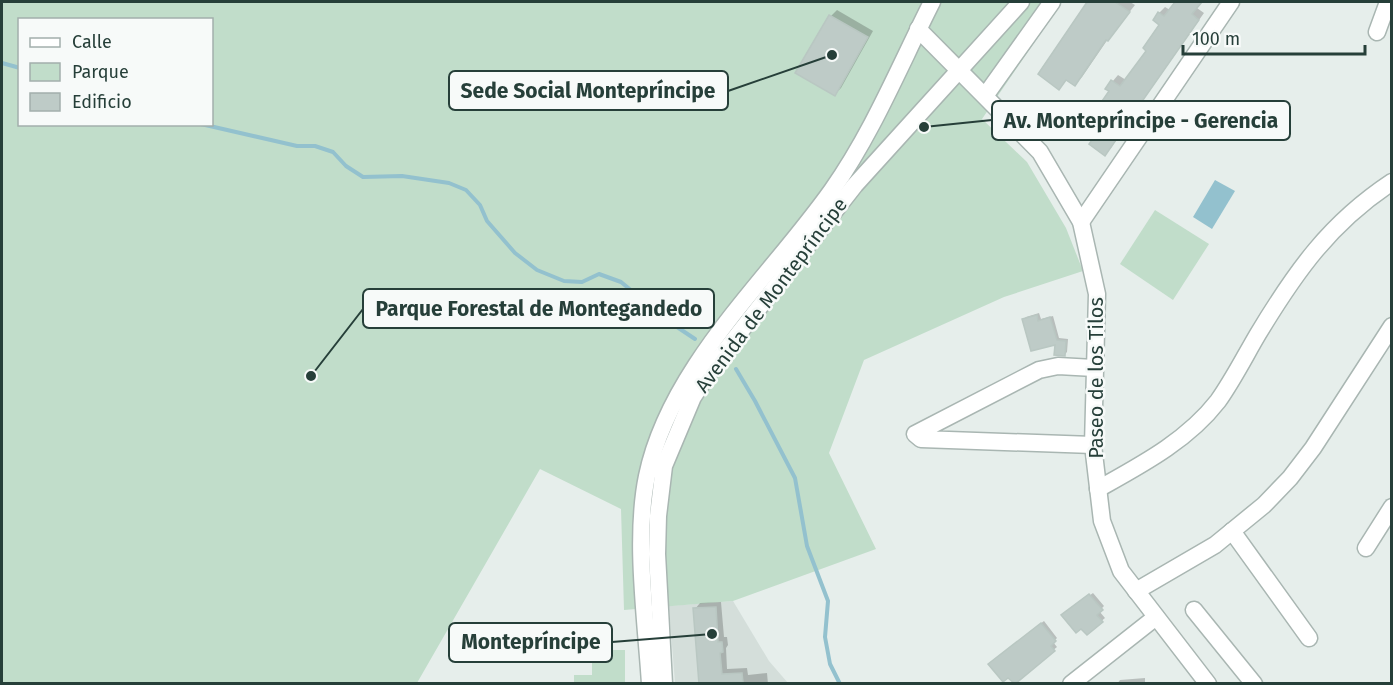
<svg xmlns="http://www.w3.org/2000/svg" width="1393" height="685" viewBox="0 0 1393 685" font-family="'Fira Sans',sans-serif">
<rect width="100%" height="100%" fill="#e6eeeb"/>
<!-- built -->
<path fill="#d4deda" d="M733,601L769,661L788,683H675L669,606Z"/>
<!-- green -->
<g fill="#c1ddca" fill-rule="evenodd">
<path d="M2,2H1062L982,119L1027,162L1066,228L1083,271L1004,297L864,360L829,453L876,549L733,601L624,610L621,509L540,469L417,683H2ZM20,20H212V124H20Z"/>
<path d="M1155,210L1209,244L1173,300L1120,264Z"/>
<path d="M592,650H625V683H574V675H592Z"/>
</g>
<!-- water -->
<path fill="#93c1ce" d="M1215,180L1235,191L1212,229L1193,217Z"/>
<!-- shadow -->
<g fill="#0003">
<path d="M1089,2H1130L1135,5L1108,39L1082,77L1076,83L1067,79L1059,88L1040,74Z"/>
<path d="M1176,2H1202L1197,8L1204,13L1127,121L1111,91L1107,88L1118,75L1126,80L1148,50L1161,24L1159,13L1165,7L1170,10Z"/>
<path d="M837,10L873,31L841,88L835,94L831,16Z"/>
<path d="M1109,121L1123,130L1111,148L1103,127Z"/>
<path d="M1039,313L1041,319L1053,316L1059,338L1068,339L1067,352L1065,354L1056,343L1023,320L1026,317Z"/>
<path d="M1093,593L1104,606L1099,611L1105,618L1087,633L1066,613Z"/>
<path d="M721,602L724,637H727L728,645L726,648L727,669L747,668L748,675L767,673L768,684H700L695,609L700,603Z"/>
<path d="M1044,621L1057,638L1053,642L1057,647L1014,682L993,661Z"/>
<path d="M1145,678V684H1117L1120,680Z"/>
</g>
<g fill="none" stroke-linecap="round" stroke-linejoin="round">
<!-- stream -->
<g stroke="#93c1ce" stroke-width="4">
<path d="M2,63L20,68"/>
<path d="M201,124L297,146H315L333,152L346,166L363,177L402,176L449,183L466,190L480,205L487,221L515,253L537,270L564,281L582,282L599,274L621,282L671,323L695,339"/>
<path d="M736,369L755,401L795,478L807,546L828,601L825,637L830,664L840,684"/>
</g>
</g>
<!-- building -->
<g fill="#becbc7" stroke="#b9c7c2" stroke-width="1.5">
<path d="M1087,2H1115L1130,12L1108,41L1106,40L1075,86L1066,80L1059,90L1038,74Z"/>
<path d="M1175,2H1202L1192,14L1199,20L1127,123L1100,104L1109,91L1105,89L1111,80L1120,86L1146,51L1143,48L1159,25L1153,20L1158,12L1164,16Z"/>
<path d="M829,15L868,37L835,96L795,73Z"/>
<path d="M1102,126L1118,137L1105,156L1089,144Z"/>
<path d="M1037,315L1038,321L1050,317L1057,340L1066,341L1065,356L1054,355L1055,345L1031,351L1022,319Z"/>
<path d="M1089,594L1103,610L1097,615L1103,622L1087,635L1081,629L1076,633L1061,615Z"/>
<path d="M716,607L718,642H722L723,652L720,653L722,674L742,673L743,682L699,684L693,608Z"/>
<path d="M1041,623L1056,641L1051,646L1055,651L1015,684L1008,678L1003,682L988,664Z"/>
</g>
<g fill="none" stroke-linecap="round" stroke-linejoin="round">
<defs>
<g id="minor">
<path d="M918,29L1040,152L1081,222L1097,294L1093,445L1102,521L1121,571L1208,684"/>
<path d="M1377,32L1388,2"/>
<path d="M985,96L1052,2"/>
<path d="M1081,222L1231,2"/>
<path d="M1093,445L921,439L915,434L1039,370L1058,366L1094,368"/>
<path d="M1098,489C1141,465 1187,441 1218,401C1233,380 1245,356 1258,334C1296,271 1330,223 1392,182"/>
<path d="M1232,531L1309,638"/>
<path d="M1366,548L1392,507"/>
<path d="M1136,591L1215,545L1264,505L1290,478L1313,448L1392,326"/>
<path d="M1194,610L1254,684"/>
<path d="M650,684C646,619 634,539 647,476C670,366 769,279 832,190C873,132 900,65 932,2"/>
<path d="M664,684L657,554L658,516L664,466L693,397L714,365L855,185L1021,2"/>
<path d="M1071,684L1156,617"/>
</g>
</defs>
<!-- minor casing -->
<use href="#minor" stroke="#a9b6b2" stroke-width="19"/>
<!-- minor -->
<use href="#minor" stroke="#fff" stroke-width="16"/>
</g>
<g text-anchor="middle" stroke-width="5" stroke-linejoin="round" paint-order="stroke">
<!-- street labels -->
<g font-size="20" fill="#263f39" stroke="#f7faf9">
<text transform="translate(771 295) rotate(-53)" y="7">Avenida de Montepríncipe</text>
<text transform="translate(1096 378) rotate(-90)" y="7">Paseo de los Tilos</text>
</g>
</g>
<!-- callouts -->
<path fill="none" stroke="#263f39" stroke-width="2" d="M832 55L728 91M924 127L992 120M311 376L363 309M712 634L612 642"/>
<g fill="#263f39" stroke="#f7faf9" stroke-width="2">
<circle cx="832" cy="55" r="6"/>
<circle cx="924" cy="127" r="6"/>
<circle cx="311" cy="376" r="6"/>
<circle cx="712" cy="634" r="6"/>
</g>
<g fill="#f7faf9" stroke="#263f39" stroke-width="2">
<rect x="449" y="71" width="279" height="39" rx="6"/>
<rect x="992" y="101" width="298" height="39" rx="6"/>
<rect x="363" y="289" width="351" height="39" rx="6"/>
<rect x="449" y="623" width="163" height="39" rx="6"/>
</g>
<g font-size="21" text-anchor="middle" font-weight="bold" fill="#263f39">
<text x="588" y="98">Sede Social Montepríncipe</text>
<text x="1141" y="128">Av. Montepríncipe - Gerencia</text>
<text x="539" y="316">Parque Forestal de Montegandedo</text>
<text x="531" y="649">Montepríncipe</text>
</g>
<!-- border -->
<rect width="1393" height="685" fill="none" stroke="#263f39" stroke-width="6"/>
<!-- legend -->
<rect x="18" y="18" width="195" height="108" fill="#f7faf9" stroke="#a3afac" stroke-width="1.5"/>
<rect x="30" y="38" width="30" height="9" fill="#ffffff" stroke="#a3afac" stroke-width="1.5"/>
<text x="72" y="48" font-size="18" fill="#263f39">Calle</text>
<rect x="30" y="63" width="30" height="18" fill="#c1ddca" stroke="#a3afac" stroke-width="1.5"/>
<text x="72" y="78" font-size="18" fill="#263f39">Parque</text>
<rect x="30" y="93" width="30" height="18" fill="#becbc7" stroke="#a3afac" stroke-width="1.5"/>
<text x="72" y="108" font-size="18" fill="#263f39">Edificio</text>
<!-- scale -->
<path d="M1183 45v9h182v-9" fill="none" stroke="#263f39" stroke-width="3"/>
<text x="1192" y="45" font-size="18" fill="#263f39" stroke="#f7faf9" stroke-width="4.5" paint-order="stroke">100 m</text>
</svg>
